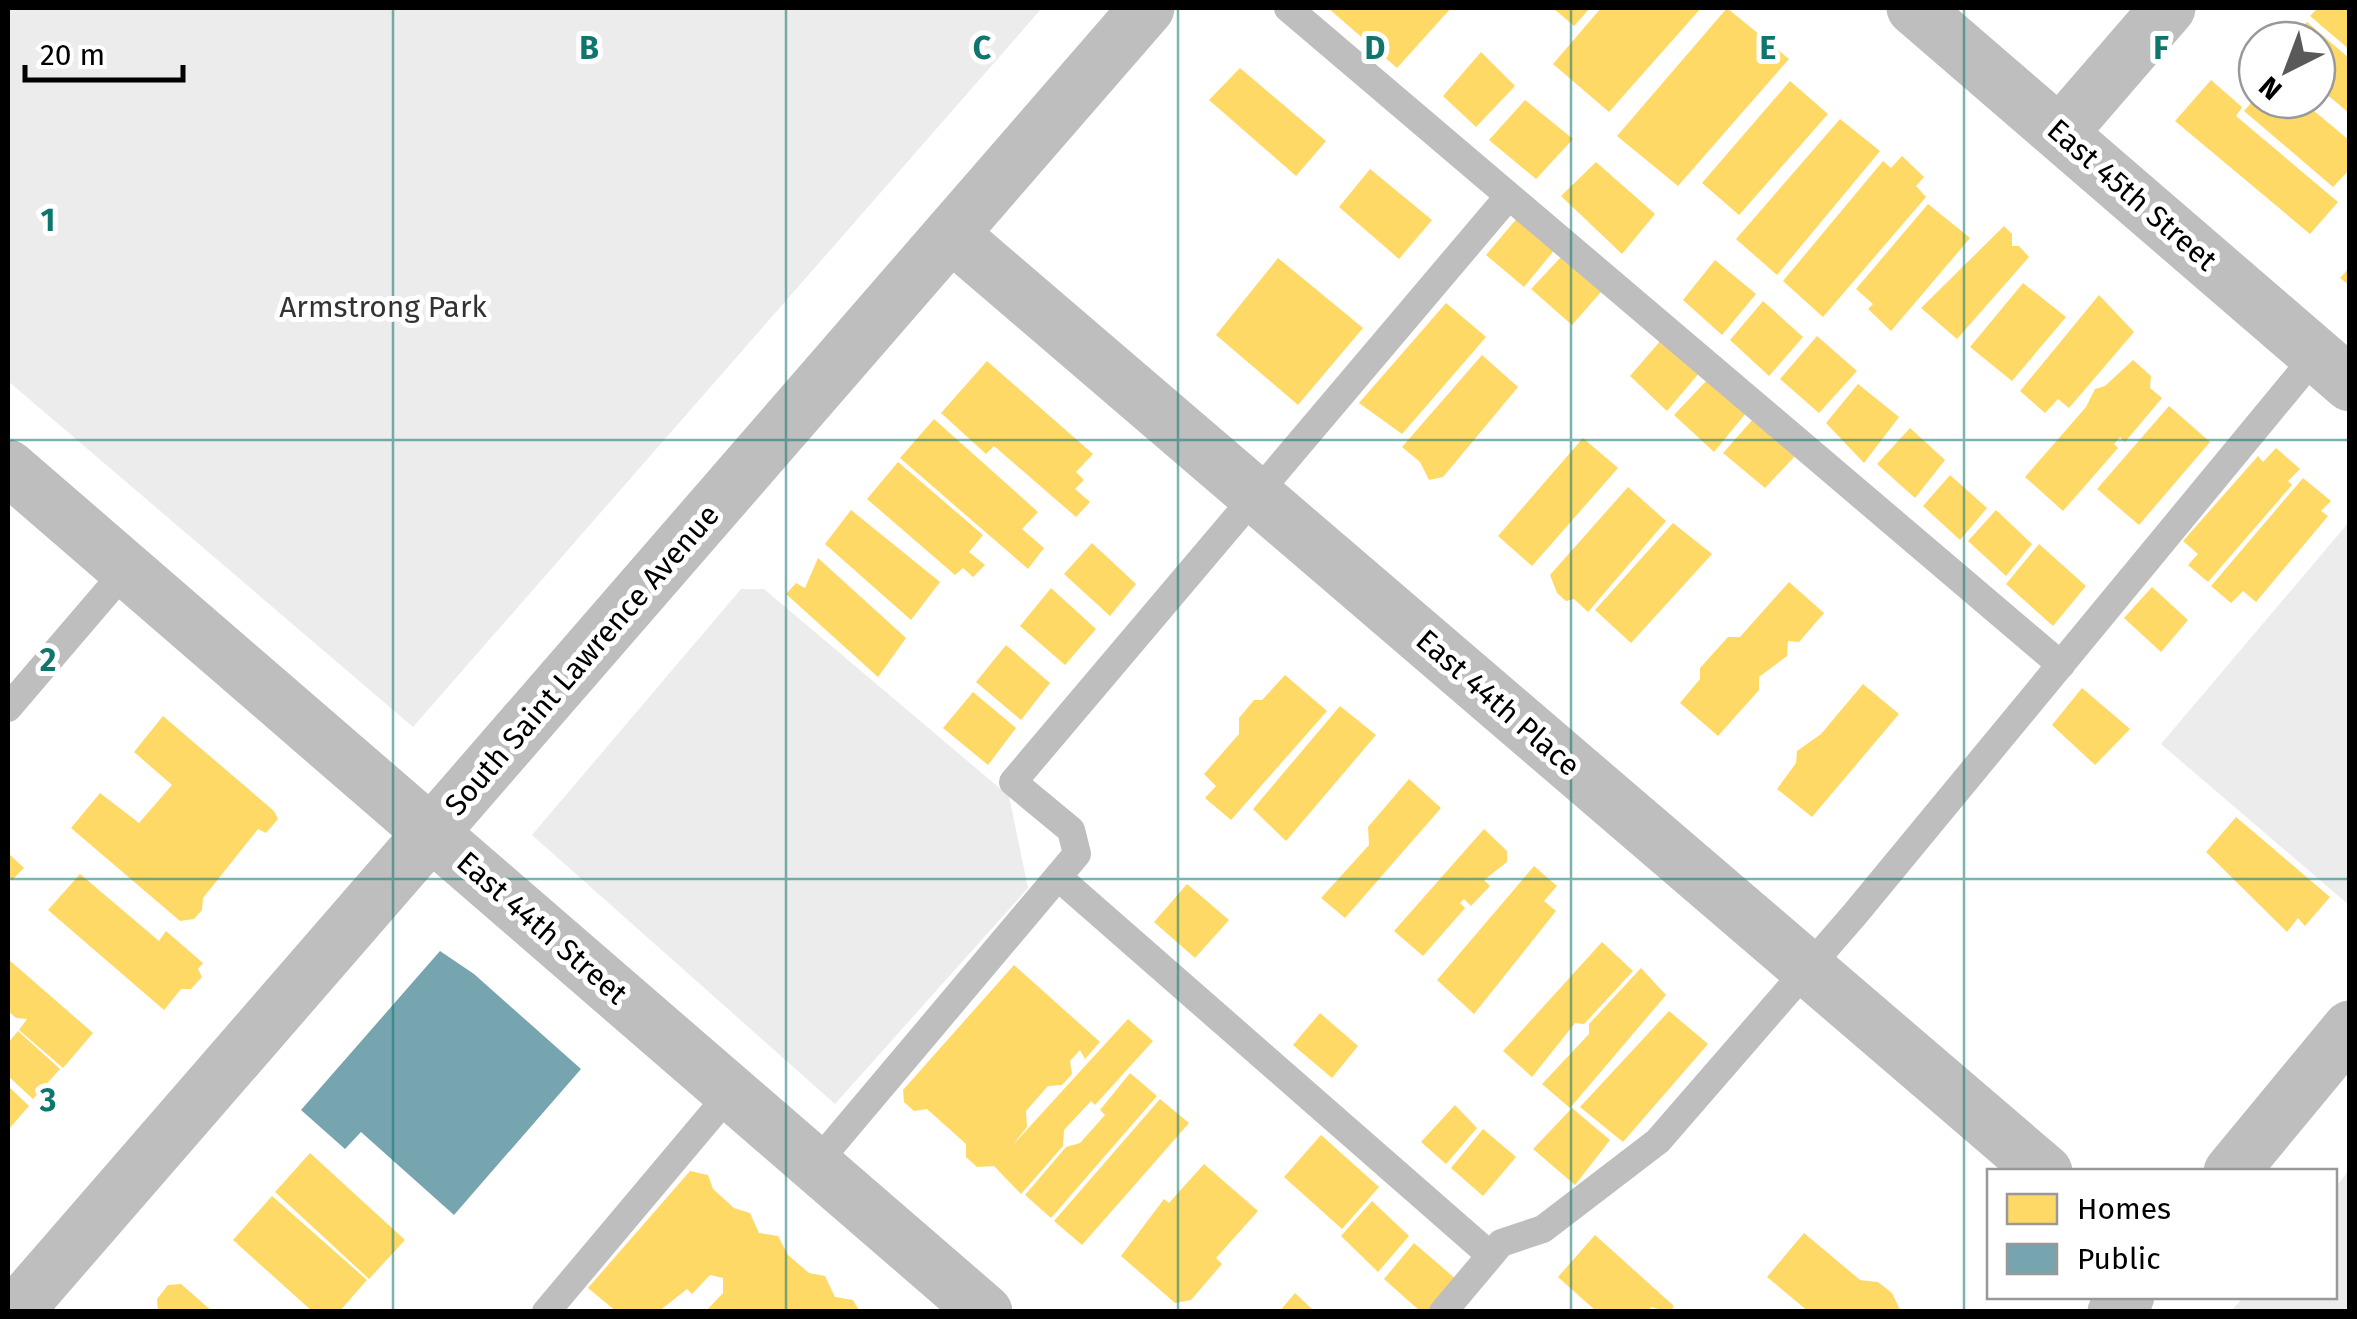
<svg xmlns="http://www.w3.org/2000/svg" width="2357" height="1319" viewBox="0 0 2357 1319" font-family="'Fira Sans',sans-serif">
<rect width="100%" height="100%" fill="#fff"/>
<!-- green -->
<g fill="#ececec">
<path d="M8,8H1042L413,727L8,381Z"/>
<path d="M2349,522V905L2161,744Z"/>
<path d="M741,589H764L1009,796L1028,888L835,1104L532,835Z"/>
<path d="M2349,1170V1311H2231L2244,1297L2334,1296L2335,1188Z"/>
</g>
<!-- homes -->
<g fill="#ffd966">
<path d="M1328,8H1451L1397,68Z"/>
<path d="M1553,8H1590L1574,26Z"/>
<path d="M1601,8H1701L1609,112L1553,64Z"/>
<path d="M1727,8L1789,59L1678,186L1617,136Z"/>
<path d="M2318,8H2350V50L2310,16Z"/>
<path d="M2307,22L2350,59V114L2317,86V40H2291Z"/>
<path d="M1481,52L1515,86L1476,127L1443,96Z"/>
<path d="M1240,68L1326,141L1296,176L1209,100Z"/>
<path d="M2211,80L2242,107L2236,116L2338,202L2310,234L2175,121Z"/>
<path d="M1790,81L1828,114L1739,215L1702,183Z"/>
<path d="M2257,96V100H2301L2350,141V169L2333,187L2244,111Z"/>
<path d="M1525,100L1573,139L1536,179L1489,140Z"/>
<path d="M1840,119L1880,151L1777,275L1736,239Z"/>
<path d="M1902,156L1924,177L1916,186L1926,197L1823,317L1783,281L1883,161L1891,168Z"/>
<path d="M1596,162L1655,214L1622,254L1561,196Z"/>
<path d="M1370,169L1432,220L1399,259L1339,207Z"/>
<path d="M1928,204L1970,238L1891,331L1868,309L1873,304L1856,289Z"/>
<path d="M1518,217L1556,248L1524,287L1486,255Z"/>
<path d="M2004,226L2012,234V246H2019L2029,257L1957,339L1921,308Z"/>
<path d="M1561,257L1601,292L1572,325L1531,289Z"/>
<path d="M1278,258L1363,328L1298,405L1216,335Z"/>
<path d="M1715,260L1756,294L1722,335L1683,300Z"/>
<path d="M2350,267V286L2340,278Z"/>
<path d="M2023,283L2066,317L2012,381L1970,347Z"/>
<path d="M2099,295L2134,332L2069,408L2058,399L2045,413L2020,391Z"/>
<path d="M1763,301L1803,337L1769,376L1730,340Z"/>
<path d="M1446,303L1486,337L1402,434L1359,403Z"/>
<path d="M1817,336L1857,371L1819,413L1780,379Z"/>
<path d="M1662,339L1699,373L1667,411L1630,376Z"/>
<path d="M1482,355L1518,387L1443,477L1429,480L1420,462L1402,447Z"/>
<path d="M2133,360L2151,376L2150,388L2162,398L2125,442L2120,437L2114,444L2118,448L2063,511L2025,477L2086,407L2095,389L2105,386Z"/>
<path d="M987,361L1093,454L1076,472L1084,480L1075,489L1090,502L1076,517L994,446L986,454L941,413Z"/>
<path d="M1708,379L1746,413L1714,452L1674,415Z"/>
<path d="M1858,384L1899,417L1864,463L1826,423Z"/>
<path d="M2169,406L2210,442L2139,525L2097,489Z"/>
<path d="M1754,418L1796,455L1765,488L1723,453Z"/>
<path d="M934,419L1038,512L1022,529L1044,548L1028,569L900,458Z"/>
<path d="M1910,428L1945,460L1915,498L1877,464Z"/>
<path d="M1583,438L1618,468L1532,566L1498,536Z"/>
<path d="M2276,448L2300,469L2288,481L2292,485L2208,582L2188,565L2198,554L2183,541L2258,456L2263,462Z"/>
<path d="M898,462L983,535L969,552L985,565L973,577L963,568L955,575L867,499Z"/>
<path d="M1950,475L1987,508L1960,540L1923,506Z"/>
<path d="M2303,478L2331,501L2321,511L2328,516L2256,602L2243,591L2231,603L2211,586Z"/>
<path d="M1628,487L1666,521L1588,612L1574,599L1566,601L1557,593L1550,575Z"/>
<path d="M851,510L940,582L911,620L825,544Z"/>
<path d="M1996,510L2032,544L2006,576L1968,541Z"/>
<path d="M1673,523L1712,554L1631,643L1595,610Z"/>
<path d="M1092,543L1136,584L1110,616L1064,574Z"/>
<path d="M2039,544L2086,586L2053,626L2006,584Z"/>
<path d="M818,558L906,638L878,677L786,594L796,583L805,588Z"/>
<path d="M1789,582L1824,613L1799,642L1788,641L1787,656L1759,677V690L1718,736L1680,703L1700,679V668L1728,637H1740Z"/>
<path d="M2152,587L2188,620L2161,652L2124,618Z"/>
<path d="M1051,588L1096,629L1065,665L1020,626Z"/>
<path d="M1006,645L1050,683L1021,720L976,682Z"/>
<path d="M1285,675L1327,711L1231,820L1205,798L1216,786L1204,774L1239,734V718L1254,700H1262Z"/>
<path d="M1863,684L1899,714L1812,817L1777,789L1796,763L1797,751L1821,734Z"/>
<path d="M2082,688L2130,729L2095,765L2052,725Z"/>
<path d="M973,692L1016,728L988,765L943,728Z"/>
<path d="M1340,706L1376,735L1286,841L1253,809Z"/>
<path d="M163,716L274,811L278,819L266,833L258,829L203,898L202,910L194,919L180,921L71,828L100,793L139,823L172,785L134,752Z"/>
<path d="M1409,779L1441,808L1345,918L1321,898L1369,845L1368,827Z"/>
<path d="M2236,817L2330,897L2305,926L2298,918L2287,932L2206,852Z"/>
<path d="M1484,829L1507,851V862L1484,880L1490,886L1471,906L1464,899L1460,903L1465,908L1423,956L1394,931Z"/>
<path d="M8,853L24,868L12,880L8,876Z"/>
<path d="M1534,866L1557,886L1544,901L1556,911L1474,1014L1437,980Z"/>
<path d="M80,874L159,941L166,931L203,963L198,969L202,977L191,989H181L164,1010L48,910Z"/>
<path d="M1187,884L1229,920L1195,958L1154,922Z"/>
<path d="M1602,942L1633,971L1584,1024L1575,1023L1532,1077L1503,1051Z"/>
<path d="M8,959L93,1033L63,1068L19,1030L27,1019L16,1018L8,1011Z"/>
<path d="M1014,965L1100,1042L1085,1059L1080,1050L1070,1061L1072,1074L1062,1085L1048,1086L1026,1111L1027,1127L1011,1147L1128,1019L1153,1041L1095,1105L1091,1101L1064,1130L1063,1146L1021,1194L994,1166L977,1167L966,1157V1144L927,1109L914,1111L904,1102L903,1090Z"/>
<path d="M1641,968L1666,995L1570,1108L1542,1084L1589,1034V1024Z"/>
<path d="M1669,1011L1708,1044L1623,1142L1580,1107Z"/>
<path d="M1320,1013L1358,1046L1332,1078L1293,1045Z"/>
<path d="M18,1031L60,1069L33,1099L8,1076V1043Z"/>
<path d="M1130,1073L1157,1096L1051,1218L1025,1195L1066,1147L1080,1143L1105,1115L1100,1110Z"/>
<path d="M8,1086L29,1106L8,1130Z"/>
<path d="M1160,1099L1189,1123L1082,1245L1054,1221Z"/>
<path d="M1455,1105L1477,1128L1446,1164L1421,1142Z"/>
<path d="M1572,1108L1610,1140L1575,1185L1533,1149Z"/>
<path d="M1483,1129L1516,1157L1483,1196L1451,1168Z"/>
<path d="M1321,1135L1379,1187L1342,1229L1284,1177Z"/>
<path d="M310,1153L405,1240L369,1279L275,1192Z"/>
<path d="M1204,1164L1258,1211L1216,1258L1222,1264L1191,1300L1175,1303L1121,1256L1164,1199L1169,1203Z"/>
<path d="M690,1171L708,1175L713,1189L734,1208L750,1213L759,1233L778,1236L788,1255L809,1273L825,1276L835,1297L853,1300L860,1312H705L723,1293V1278L710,1275L692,1294L687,1289L658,1312H617L588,1288Z"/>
<path d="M272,1196L367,1280L339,1312H313L233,1240Z"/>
<path d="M1372,1201L1409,1236L1378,1272L1341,1236Z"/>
<path d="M1804,1233L1860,1280L1878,1282L1892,1293L1901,1312H1809L1767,1277Z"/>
<path d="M1595,1235L1674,1306L1670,1312L1651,1307L1648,1312H1597L1558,1277Z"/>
<path d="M1414,1243L1457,1280L1433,1312H1421L1384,1279Z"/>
<path d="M181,1284L213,1312H158L157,1299L168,1285Z"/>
<path d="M1295,1293L1315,1312H1279Z"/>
</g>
<!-- public -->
<path fill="#76a5af" d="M440,951L474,974L581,1069L454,1215L361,1132L345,1149L301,1110Z"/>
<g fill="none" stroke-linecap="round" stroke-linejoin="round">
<!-- lane -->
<g stroke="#bebebe" stroke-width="28">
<path d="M1288,8L2061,665"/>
<path d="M8,708L126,570"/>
<path d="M1058,877L1490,1255"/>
<path d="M815,1165L1077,854L1071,830L1013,782L1508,197"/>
<path d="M546,1312L731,1092"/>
<path d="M1443,1312L1501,1243L1543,1229L1658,1141L1855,914L2316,355"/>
</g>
<!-- street -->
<g stroke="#bebebe" stroke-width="55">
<path d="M1914,8L2350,384"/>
<path d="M2060,133L2168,8"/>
<path d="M951,234L2045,1172"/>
<path d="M8,467L985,1312"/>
<path d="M2231,1172L2350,1028"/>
<path d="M15,1312L1147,8"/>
<path d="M2115,1312L2127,1296"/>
</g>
</g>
<!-- grid -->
<path fill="none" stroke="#0f766e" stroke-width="2.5" stroke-opacity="0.55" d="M393,8V1312M786,8V1312M1178,8V1312M1571,8V1312M1964,8V1312M8,440H2350M8,879H2350"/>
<g text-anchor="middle" stroke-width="10" stroke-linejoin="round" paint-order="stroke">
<!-- street labels -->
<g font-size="30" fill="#000" stroke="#fff">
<text transform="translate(2132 195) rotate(41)" y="10">East 45th Street</text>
<text transform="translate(582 660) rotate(-49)" y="10">South Saint Lawrence Avenue</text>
<text transform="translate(1498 703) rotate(41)" y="10">East 44th Place</text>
<text transform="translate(542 928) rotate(41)" y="10">East 44th Street</text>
</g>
<!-- park labels -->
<g font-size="30" fill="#333" stroke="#fff">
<text x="383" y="317">Armstrong Park</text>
</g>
</g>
<g font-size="32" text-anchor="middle" font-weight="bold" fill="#0f766e" stroke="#fff" stroke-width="10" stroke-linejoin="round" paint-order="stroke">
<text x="589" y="59">B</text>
<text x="982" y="59">C</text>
<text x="1375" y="59">D</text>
<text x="1768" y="59">E</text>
<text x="2161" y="59">F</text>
<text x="48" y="231">1</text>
<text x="48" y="671">2</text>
<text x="48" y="1111">3</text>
</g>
<!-- border -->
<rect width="2357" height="1319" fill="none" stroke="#000000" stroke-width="20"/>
<!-- legend -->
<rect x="1987" y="1169" width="350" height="130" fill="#ffffff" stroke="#999999" stroke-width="2.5"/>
<rect x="2007" y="1194" width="50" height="30" fill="#ffd966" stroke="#999999" stroke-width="2.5"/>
<text x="2077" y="1219" font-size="30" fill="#000000">Homes</text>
<rect x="2007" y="1244" width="50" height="30" fill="#76a5af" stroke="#999999" stroke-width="2.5"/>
<text x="2077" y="1269" font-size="30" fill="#000000">Public</text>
<!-- north arrow -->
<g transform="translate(2287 70) rotate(222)"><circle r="48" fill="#ffffff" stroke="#999999" stroke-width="2.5"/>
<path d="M0-8L18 38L0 25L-18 38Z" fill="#595959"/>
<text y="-15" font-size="28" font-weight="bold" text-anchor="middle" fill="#000000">N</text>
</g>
<!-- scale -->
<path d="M25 65v15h158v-15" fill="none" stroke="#000000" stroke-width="5"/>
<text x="40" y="65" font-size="30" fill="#000000" stroke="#ffffff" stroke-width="8" paint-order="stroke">20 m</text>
</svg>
